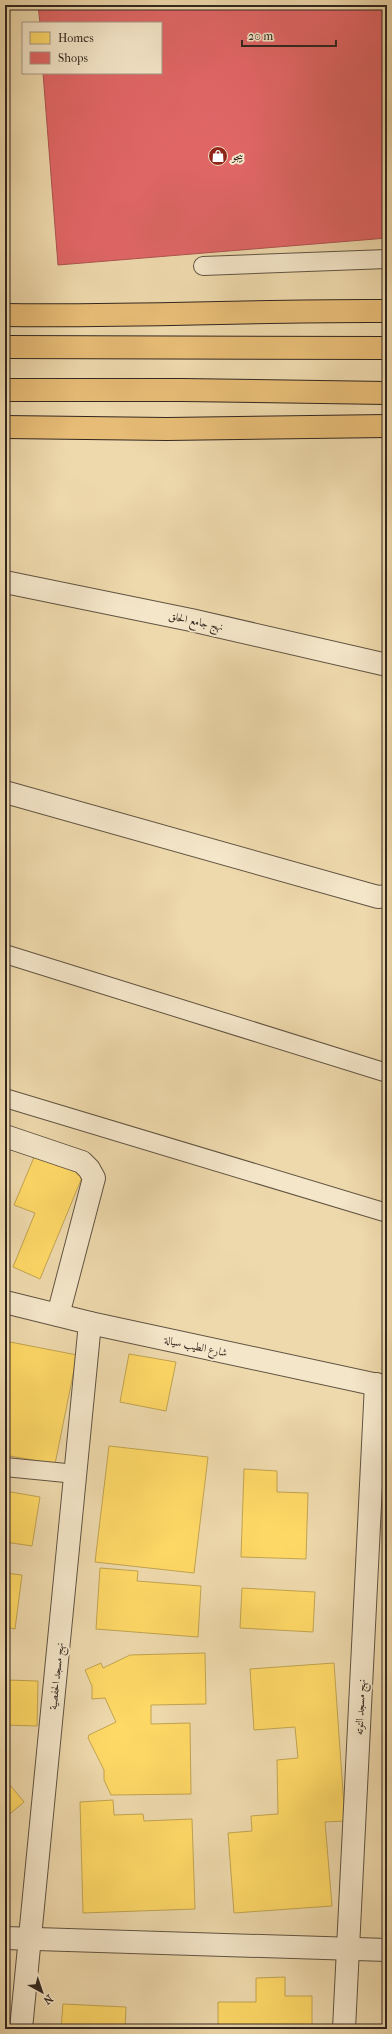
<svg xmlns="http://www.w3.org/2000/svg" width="392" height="2034" viewBox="0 0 392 2034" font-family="'IM FELL French Canon',Amiri,serif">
<rect width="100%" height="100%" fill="#eed9ac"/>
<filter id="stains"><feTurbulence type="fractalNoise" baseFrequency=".005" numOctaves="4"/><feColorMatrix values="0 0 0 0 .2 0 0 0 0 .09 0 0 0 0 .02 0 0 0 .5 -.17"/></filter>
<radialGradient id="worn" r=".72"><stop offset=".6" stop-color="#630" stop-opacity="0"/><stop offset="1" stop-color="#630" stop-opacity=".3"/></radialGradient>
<!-- homes -->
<g fill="#ffd966" stroke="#c2a451">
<path d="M35,1155L83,1175L40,1279L13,1267L35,1213L14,1205Z"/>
<path d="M5,1341L77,1355L55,1464L10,1456L7,1473L5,1472Z"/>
<path d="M129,1354L176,1362L166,1411L120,1402Z"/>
<path d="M109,1446L208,1457L194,1573L95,1562Z"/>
<path d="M244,1469L277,1471V1492L308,1493L306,1559L241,1557Z"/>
<path d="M5,1491L40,1497L32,1546L5,1542Z"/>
<path d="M100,1568L138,1571L137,1581L201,1586L198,1637L96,1629Z"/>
<path d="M5,1573L22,1575L15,1629L5,1627Z"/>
<path d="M242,1588L315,1592L313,1632L240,1628Z"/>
<path d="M205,1653L206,1704L151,1705V1724L190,1723L191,1794L111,1795L104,1780V1770L88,1738L89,1735L116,1722L105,1698L92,1699V1686L85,1670L101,1663L103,1668L130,1655Z"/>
<path d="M387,1654V1694L384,1655Z"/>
<path d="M334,1663L345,1821L325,1822L332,1906L234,1913L228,1833L252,1831L251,1816L278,1814L277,1760L298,1758L295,1727L254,1730L250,1669Z"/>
<path d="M7,1680L38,1681L37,1726L5,1725Z"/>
<path d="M5,1779L24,1802L5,1818Z"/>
<path d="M113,1800L114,1815L143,1814L144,1821L192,1819L195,1909L83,1913L80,1802Z"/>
<path d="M285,1977V1996H312V2025H335V2029H218V2002H256V1978Z"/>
<path d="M63,2004L126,2007L125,2029H61Z"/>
</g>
<!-- shops -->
<path fill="#e06666" stroke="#ac5351" d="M38,5H165V10L228,5H387V238L58,265L43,73H161V23H40Z"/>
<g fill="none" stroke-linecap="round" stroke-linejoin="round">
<defs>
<g id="service">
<path d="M203,266L387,259"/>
<path d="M5,954L387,1073"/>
<path d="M5,1098L387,1213"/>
<path d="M5,1467L76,1474"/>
</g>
<g id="minor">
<path d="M5,582L191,620L387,665"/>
<path d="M5,792L378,897L387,896"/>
<path d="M5,1136L82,1162L89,1169L94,1178L58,1315"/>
<path d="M5,1938L387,1950"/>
<path d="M21,2029L90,1323"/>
<path d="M344,2029L376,1384"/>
</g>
<path id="tertiary" d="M5,1302L90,1323L387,1387"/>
<g id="trunk">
<path d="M5,315C132,317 260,310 387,311"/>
<path d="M5,347L387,348"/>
<path d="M5,390H182L387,393"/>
<path d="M5,427L167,429L387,426"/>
</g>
</defs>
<!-- service casing -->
<use href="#service" stroke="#615442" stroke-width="20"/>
<!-- minor casing -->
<use href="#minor" stroke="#615442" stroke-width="24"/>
<!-- tertiary casing -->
<use href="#tertiary" stroke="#615442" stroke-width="24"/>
<!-- trunk casing -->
<use href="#trunk" stroke="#32271f" stroke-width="24"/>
<!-- service -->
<use href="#service" stroke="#f4e6c9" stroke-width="18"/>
<!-- minor -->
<use href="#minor" stroke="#f4e6c9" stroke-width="22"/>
<!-- tertiary -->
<use href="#tertiary" stroke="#f4e6c9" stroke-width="22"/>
<!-- trunk -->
<use href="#trunk" stroke="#e7bc76" stroke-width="22"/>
</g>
<!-- icons -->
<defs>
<symbol id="shop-disc" viewBox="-11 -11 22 22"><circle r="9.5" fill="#8f2418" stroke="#f4e6c9"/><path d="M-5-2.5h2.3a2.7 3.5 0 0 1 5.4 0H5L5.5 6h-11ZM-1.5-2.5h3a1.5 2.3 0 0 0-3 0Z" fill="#fff"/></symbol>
</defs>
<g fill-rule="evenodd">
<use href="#shop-disc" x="207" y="145" width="22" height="22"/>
</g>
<g text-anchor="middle" stroke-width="4" stroke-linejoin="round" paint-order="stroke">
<!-- poi labels -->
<g font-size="11" fill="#32271f" stroke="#f4e6c9" text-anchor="start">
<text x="232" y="160">بيجو</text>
</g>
<!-- street labels -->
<g font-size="11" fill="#32271f" stroke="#f4e6c9">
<text transform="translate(196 621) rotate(12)" y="4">نهج جامع الحلق</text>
<text transform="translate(196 1346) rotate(12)" y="4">شارع الطيب سيالة</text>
<text transform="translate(56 1676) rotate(-84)" y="4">نهج مسجد الحفصية</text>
<text transform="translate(360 1707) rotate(-87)" y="4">نهج مسجد التوته</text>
</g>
</g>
<!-- margin -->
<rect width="392" height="2034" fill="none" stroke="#eed9ac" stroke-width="20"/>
<rect x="6" y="6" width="380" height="2022" fill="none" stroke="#32271f" stroke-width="2"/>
<rect x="10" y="10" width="372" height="2014" fill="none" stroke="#32271f"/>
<!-- legend -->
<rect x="22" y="22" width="140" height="52" fill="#f4e6c9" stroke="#a69a85"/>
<rect x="30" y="32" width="20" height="12" fill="#ffd966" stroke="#a69a85"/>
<text x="58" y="42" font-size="12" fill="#32271f">Homes</text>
<rect x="30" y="52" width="20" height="12" fill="#e06666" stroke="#a69a85"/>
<text x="58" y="62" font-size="12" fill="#32271f">Shops</text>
<!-- north arrow -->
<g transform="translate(42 1992) rotate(140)" stroke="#f4e6c9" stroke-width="3" paint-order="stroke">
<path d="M0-3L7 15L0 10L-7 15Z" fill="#32271f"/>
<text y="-6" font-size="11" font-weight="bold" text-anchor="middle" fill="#32271f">N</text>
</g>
<!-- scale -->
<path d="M242 40v6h94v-6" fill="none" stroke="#32271f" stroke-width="2"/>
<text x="248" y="40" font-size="12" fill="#32271f" stroke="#f4e6c9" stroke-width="3" paint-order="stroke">20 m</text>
<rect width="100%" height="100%" filter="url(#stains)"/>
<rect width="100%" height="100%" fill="url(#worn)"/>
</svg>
